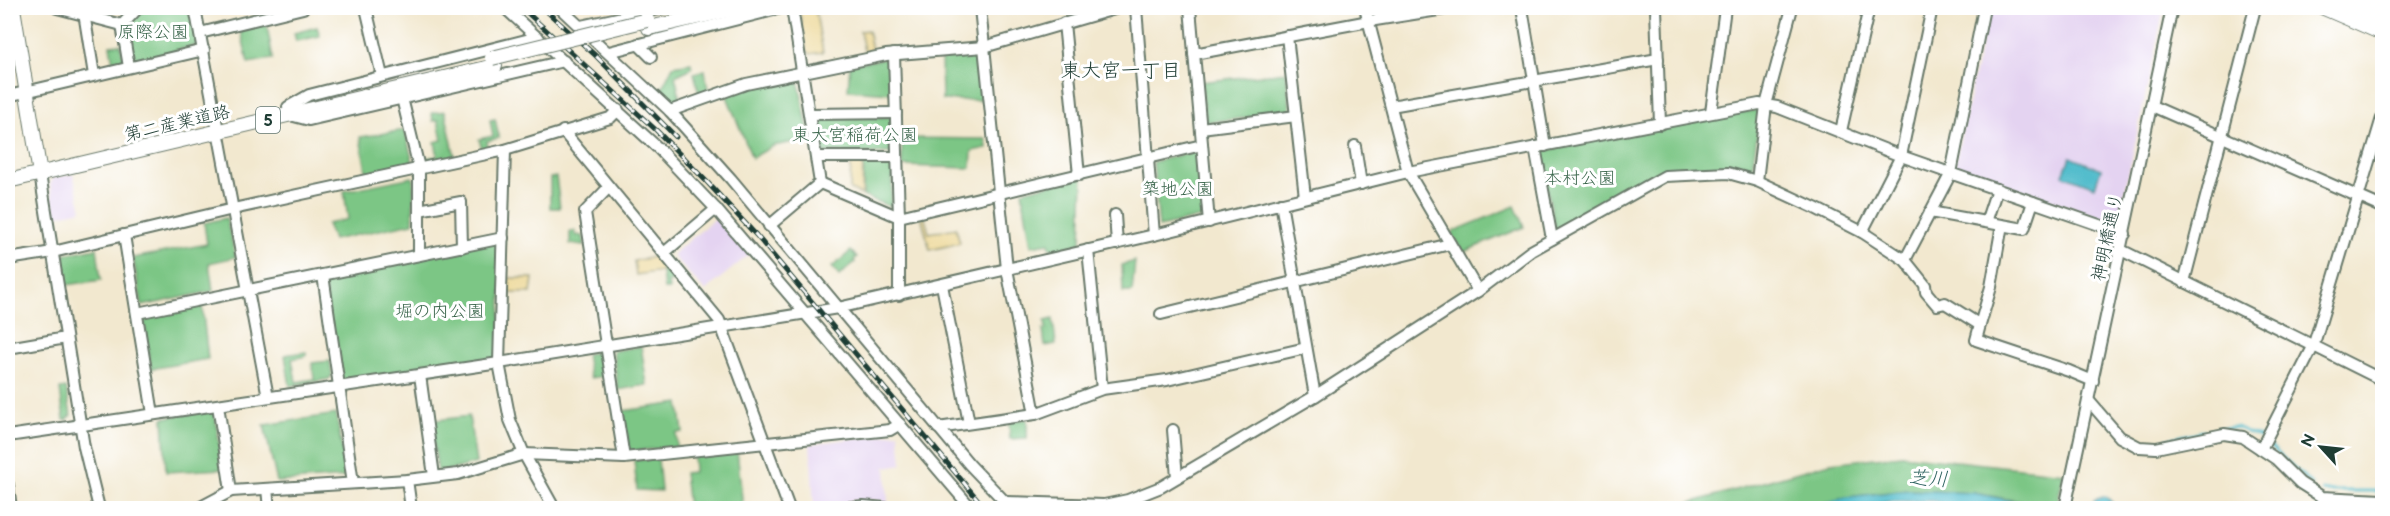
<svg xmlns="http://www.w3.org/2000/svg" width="2390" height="516" viewBox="0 0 2390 516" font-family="'Balsamiq Sans','Klee One',sans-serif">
<rect width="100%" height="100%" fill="#fff"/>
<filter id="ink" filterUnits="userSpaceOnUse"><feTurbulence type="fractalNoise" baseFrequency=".0167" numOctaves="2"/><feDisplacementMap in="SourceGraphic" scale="12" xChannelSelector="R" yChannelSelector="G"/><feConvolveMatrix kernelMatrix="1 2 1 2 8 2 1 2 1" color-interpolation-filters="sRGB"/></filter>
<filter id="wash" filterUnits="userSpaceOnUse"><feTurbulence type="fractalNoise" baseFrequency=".008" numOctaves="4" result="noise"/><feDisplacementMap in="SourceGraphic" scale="24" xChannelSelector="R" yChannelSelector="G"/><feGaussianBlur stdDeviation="1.35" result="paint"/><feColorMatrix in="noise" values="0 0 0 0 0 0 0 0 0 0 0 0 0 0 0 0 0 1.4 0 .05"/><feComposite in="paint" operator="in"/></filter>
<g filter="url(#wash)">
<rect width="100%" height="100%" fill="#f2e8cf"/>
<!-- built -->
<g fill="#e4d3f1">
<path d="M1989,8H2164L2118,223L1954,168Z"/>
<path d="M73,174L82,210L55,216L50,184L54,178Z"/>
<path d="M717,217L750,254L705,291L672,255Z"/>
<path d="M899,433L902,464L886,467L888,503L875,500L850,501L825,508H814L810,444Z"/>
</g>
<!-- green -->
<g fill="#7bc685" stroke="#4d825c" stroke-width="1.5">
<path d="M143,8H190L198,45L132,62L125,27Z"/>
<path d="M266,21L273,59L248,63L240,27Z"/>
<path d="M317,27L320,36L296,41L294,33Z"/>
<path d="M120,44L124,59L121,63L113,64L110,45Z"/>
<path d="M976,51L982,100H942L941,53Z"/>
<path d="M890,58L891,93L848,90L850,64Z"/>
<path d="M691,63L692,68L675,76L681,101C670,106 667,103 659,94L673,66Z"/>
<path d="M705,70L708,90L699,93L694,73Z"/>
<path d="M1286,72L1291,113L1206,122L1201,82Z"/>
<path d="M797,74L810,139L773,146L752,158L726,94Z"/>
<path d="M1761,109L1751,174L1727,168L1666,170L1555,229L1540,151Z"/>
<path d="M445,111L455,157L421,164V159L438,156L435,142L442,140L438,120L433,121L432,113Z"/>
<path d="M815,116L892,117V153H821Z"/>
<path d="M495,119L499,138L487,141L488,148L482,150L479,139L493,136L490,120Z"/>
<path d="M405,130L413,163L410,167L367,176L360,137Z"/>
<path d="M902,138L986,139L987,148L972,151L971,168L902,166Z"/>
<path d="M1199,150L1203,217L1159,227L1153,162Z"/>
<path d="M864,159L893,160L891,207L863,196Z"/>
<path d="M412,177L414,180L413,223L333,240L327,224L348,219L344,191Z"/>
<path d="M556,177L560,208H550V178Z"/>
<path d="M1083,177L1081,244L1051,250L1049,243L1031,246L1022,191Z"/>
<path d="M1515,206L1524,227L1463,252L1452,235L1454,231Z"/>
<path d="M226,218L236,257L209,263L213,291L142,306L133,258L207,244L204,223Z"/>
<path d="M570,231H575V235L583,236L585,245L570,244Z"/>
<path d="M503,238L499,363L339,387L323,275Z"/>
<path d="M97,248L101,280L67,285L63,259L66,254Z"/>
<path d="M851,251L857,257L854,260L855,262L839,276L832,267Z"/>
<path d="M660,255L680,280L668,282L669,289H664Z"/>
<path d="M1135,261L1132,292H1123L1122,265Z"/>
<path d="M202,305L208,359L151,369L144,320L146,316Z"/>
<path d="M1053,319L1056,344L1045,346L1043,330L1046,329L1045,321Z"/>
<path d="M641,346L647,385L618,390L613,351Z"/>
<path d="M306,352V356L292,359L296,382L314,379L312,363L330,361L332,375L329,379L290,386L285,355Z"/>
<path d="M600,352L603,354L605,376L590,378L586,354Z"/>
<path d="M66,388L71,415L67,420H64L60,389Z"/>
<path d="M679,403L683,432L676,433L677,447L632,451L629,449L623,411Z"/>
<path d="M211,410L215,413L223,469L166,472L163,418Z"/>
<path d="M336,414L347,477L277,482L264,425Z"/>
<path d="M469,416L476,463L451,470L438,472L430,421Z"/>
<path d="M1027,419V438L1010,439L1009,421Z"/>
<path d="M737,450L743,508H688L684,473L694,472L693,455Z"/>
<path d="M1902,455L2064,473L2056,508L1974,493L1909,490L1847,497L1806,508H1672L1830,463Z"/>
<path d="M658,459L661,491L637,490L634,460Z"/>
</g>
<!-- sand -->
<g fill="#eeda9e" stroke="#868c69" stroke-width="1.5">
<path d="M799,8H815L823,52L810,54L806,49Z"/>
<path d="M868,30L872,50L864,51L860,31Z"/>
<path d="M851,159H863L862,195L850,190Z"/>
<path d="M924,215L929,233L956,228L960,243L930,250L921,216Z"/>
<path d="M658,256L662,271L636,275L634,261Z"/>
<path d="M508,278H533L531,293H508Z"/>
</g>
<!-- water -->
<g fill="#50bbcb" stroke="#387c80" stroke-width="1.5">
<path d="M2070,157L2101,169L2095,187L2063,175Z"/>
<path d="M1909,490L1974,493L2047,508H1964L1932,501L1887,502L1866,508H1806L1847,497Z"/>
<path d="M2106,496L2117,508H2095L2094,500Z"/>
</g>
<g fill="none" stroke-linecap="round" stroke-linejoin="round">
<!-- stream -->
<g stroke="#50bbcb" stroke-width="3">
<path d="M2218,428L2236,427L2261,438"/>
<path d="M2151,443L2204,431"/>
<path d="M2269,445L2312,484"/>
<path d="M2323,491H2378"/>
</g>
</g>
</g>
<g filter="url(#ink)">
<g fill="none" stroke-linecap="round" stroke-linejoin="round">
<defs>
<g id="minor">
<path d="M57,8L122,25"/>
<path d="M90,8L84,13L94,75"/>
<path d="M195,8L268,397"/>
<path d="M366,8L382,76"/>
<path d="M505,8L658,148L716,209L971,508"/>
<path d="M560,8L670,111L731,179L969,464L1009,506"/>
<path d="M980,8L1007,269L1035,414"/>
<path d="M1136,8L1154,235"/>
<path d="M1190,8L1209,222"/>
<path d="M1365,8L1408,172L1478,291"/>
<path d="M1522,8L1545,146"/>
<path d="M1656,8L1660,124"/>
<path d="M1064,23L1079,175"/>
<path d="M581,26L664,8"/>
<path d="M200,33L303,8"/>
<path d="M1287,36L1305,197"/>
<path d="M638,44L651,57"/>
<path d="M609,52L781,8"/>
<path d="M894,54L899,217L1202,145"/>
<path d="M1194,54L1369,21L1451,8"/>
<path d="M129,67L122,25L138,8"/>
<path d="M8,96L204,50"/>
<path d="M402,98L419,168V255"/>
<path d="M1391,106L1658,59"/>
<path d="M2152,106L2382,207"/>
<path d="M288,107L309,95L538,37"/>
<path d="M670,111L746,84L886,55L984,47L1118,8"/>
<path d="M1711,112L1725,8"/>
<path d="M810,114L896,113"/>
<path d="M290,115L309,120L564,61"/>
<path d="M1201,128L1296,116"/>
<path d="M563,131L719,320L789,508"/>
<path d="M1841,131L1869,8"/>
<path d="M1355,146L1361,184"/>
<path d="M1535,147L1552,239"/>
<path d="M505,150L499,363L510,420L524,454L554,508"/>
<path d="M817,157H897"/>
<path d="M40,174L84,447L99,508"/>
<path d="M1757,181L1766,105L1792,8"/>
<path d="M820,183L899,217V295"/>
<path d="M609,187L585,212L624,458"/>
<path d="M1281,203L1315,396"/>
<path d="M419,210L461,202L462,247"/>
<path d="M1930,212L2024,229L2033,202"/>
<path d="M1115,215L1117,244"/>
<path d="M1986,222L1997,189"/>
<path d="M769,226L820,183L792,8"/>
<path d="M1862,232L1901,156L1932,8"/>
<path d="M124,235L153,414"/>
<path d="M1088,250L1102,389"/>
<path d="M2121,250L2382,380"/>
<path d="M664,253L716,209"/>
<path d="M8,259L53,252L233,209L505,150L610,118L618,110"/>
<path d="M1905,260L1951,173L1984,8"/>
<path d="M323,275L353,483"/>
<path d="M2184,282L2255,8"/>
<path d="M942,285L969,423"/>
<path d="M137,313L503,238"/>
<path d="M1161,314L1450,244"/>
<path d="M1980,325L1991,287L2002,225"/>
<path d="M8,348L66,338"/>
<path d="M420,375L434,476"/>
<path d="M2089,401L2120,437L2139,447L2156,448L2224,434L2243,437L2276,459L2300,483L2322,497L2382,500"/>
<path d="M218,405L231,491"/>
<path d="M938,428L1035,414L1102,389L1167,380L1306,348"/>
<path d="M1173,430L1177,477"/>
<path d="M8,436L499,363L838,308L1154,235L1408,172L1759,104L1777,107L1901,156L2125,234"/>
<path d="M2261,449L2313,347L2382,118"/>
<path d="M407,480L411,508"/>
<path d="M8,485L11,508"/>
<path d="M267,489L269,508"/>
<path d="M1005,502L1104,505L1128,500L1161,487L1315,396L1478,291L1531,251L1665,176L1728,173L1757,181L1815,208L1862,232L1905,260L1925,285L1926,292L1937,305L1945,303L1980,325L1976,340L2069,371L2093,381"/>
<path d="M199,508L231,491L407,480L458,474L524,454L624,458L890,430L900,424"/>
<path d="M841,508L863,506L885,508"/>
<path d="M2065,508L2172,8"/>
</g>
<g id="major">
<path d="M13,8L40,174"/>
<path d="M2324,8L2382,33"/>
<path d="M2352,8L2382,21"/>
<path d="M649,28L737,8"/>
<path d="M8,181L495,66"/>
</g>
</defs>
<!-- minor casing -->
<use href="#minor" stroke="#69796a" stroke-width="14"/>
<!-- major casing -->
<use href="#major" stroke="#69796a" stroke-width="16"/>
<!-- minor -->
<use href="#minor" stroke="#fff" stroke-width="10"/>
<!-- major -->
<use href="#major" stroke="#fff" stroke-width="14"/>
<defs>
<g id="rail">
<path d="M522,8L656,130L707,182L756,235L985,508"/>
<path d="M543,8L596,56L676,137"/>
</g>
</defs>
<!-- rail casing -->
<use href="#rail" stroke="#1f3d34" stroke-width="5"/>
<!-- rail -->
<use href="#rail" stroke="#fff" stroke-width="3" stroke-dasharray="9" stroke-linecap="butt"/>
<defs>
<path id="major-bridge" d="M492,58L647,20"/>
</defs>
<!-- major-bridge casing -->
<use href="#major-bridge" stroke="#69796a" stroke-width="16" stroke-linecap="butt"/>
<!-- major-bridge -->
<use href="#major-bridge" stroke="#fff" stroke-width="14"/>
</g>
</g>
<g text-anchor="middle" stroke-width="6" stroke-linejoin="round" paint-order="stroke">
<!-- shield labels -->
<rect fill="#fff" stroke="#627771" stroke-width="1.5" x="256" y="107" width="24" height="26" rx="4.5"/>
<g font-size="16" font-weight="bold" fill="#1f3d34">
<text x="268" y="126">5</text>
</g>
<!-- park labels -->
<g font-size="18" fill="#3b664c" stroke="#fff">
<text x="153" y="38">原際公園</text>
<text x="855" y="141">東大宮稲荷公園</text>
<text x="1580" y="184">本村公園</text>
<text x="1178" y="195">築地公園</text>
<text x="440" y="317">堀の内公園</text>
</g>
<!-- street labels -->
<g font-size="18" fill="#1f3d34" stroke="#fff">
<text transform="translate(177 123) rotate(-13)" y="6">第二産業道路</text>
<text transform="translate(2107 237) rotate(-78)" y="6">神明橋通り</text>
</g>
<!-- neighbourhood labels -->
<g font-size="20" fill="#1f3d34" stroke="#fff">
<text x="1121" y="77">東大宮一丁目</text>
</g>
<!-- water labels -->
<g font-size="20" font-style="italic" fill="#2e6361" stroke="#fff">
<text transform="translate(1928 478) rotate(3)" y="7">芝川</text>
</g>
</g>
<!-- margin -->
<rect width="2390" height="516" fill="none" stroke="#fff" stroke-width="30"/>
<!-- north arrow -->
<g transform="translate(2321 447) rotate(297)" stroke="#ffffff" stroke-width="4.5" paint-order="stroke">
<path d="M0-4.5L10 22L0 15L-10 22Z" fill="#1f3d34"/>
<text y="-9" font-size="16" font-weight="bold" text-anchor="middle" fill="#1f3d34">N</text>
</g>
</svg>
